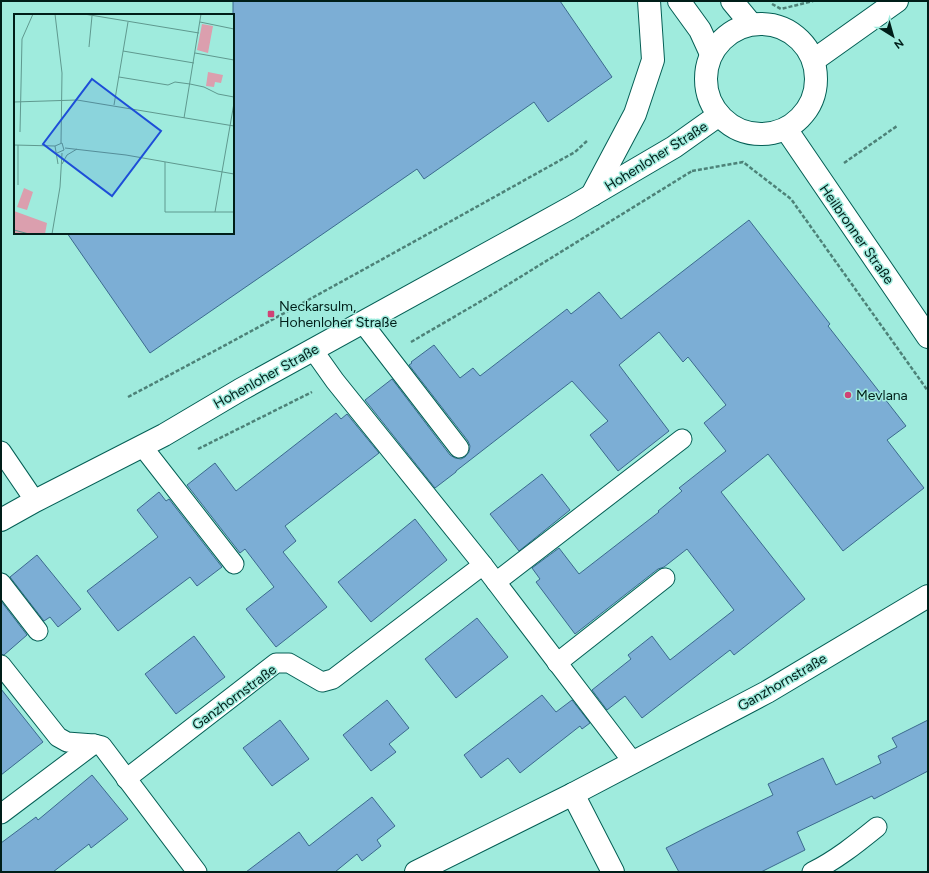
<svg xmlns="http://www.w3.org/2000/svg" width="929" height="873" viewBox="0 0 929 873" font-family="Figtree,sans-serif">
<rect width="100%" height="100%" fill="#9febdd"/>
<!-- building -->
<g fill="#7caed5" stroke="#3b6a8e">
<path d="M233,1H560L612,77L548,122L534,102L424,179L417,169L150,353L67,233H233Z"/>
<path d="M749,220L830,324L828,326L906,426L887,440L924,488L843,551L768,454L721,492L805,599L734,655L730,650L642,718L625,696L607,710L592,690L631,659L628,655L652,636L670,660L734,610L687,549L664,567L658,569L575,634L536,582L540,579L532,568L559,548L579,574L659,512L658,511L682,491L679,488L726,451L704,423L726,405L688,357L683,362L659,332L619,365L669,431L618,471L590,435L608,421L572,381L456,471V472L435,488L365,400L392,379L450,455L455,458L461,459L465,457L469,452L470,446L468,441L409,365L412,363L411,362L434,345L460,378L473,368L480,376L567,309L571,314L599,292L621,319Z"/>
<path d="M336,413L341,419L347,414L379,453L285,526L296,541L283,552L327,607L276,647L246,609L274,587L245,549L240,553L187,485L215,463L236,491Z"/>
<path d="M542,474L570,510L519,551L490,514Z"/>
<path d="M159,492L166,501L169,499L222,567L197,586L190,577L118,631L87,591L158,537L137,510Z"/>
<path d="M415,519L447,560L371,622L338,582Z"/>
<path d="M37,555L81,609L58,627L50,617L44,621L10,577Z"/>
<path d="M1,601L27,635L4,655L1,654Z"/>
<path d="M477,618L508,657L456,698L425,659Z"/>
<path d="M194,636L225,677L176,714L145,674Z"/>
<path d="M1,689L43,742L1,775Z"/>
<path d="M542,695L556,712L572,700L590,723L582,729L580,726L520,773L508,758L481,778L464,755Z"/>
<path d="M387,700L409,728L389,744L396,752L371,771L343,735Z"/>
<path d="M280,720L309,759L272,786L243,748Z"/>
<path d="M928,720V771L874,799L872,796L797,832L805,850L761,872H679L666,848L705,828L773,795L768,784L823,758L836,785L881,763L878,756L897,747L892,738Z"/>
<path d="M92,775L128,819L91,848L89,844L53,872H1V843L36,817L38,820Z"/>
<path d="M372,797L395,826L377,840L381,846L362,861L357,854L335,872H246L299,832L309,846Z"/>
</g>
<g fill="none" stroke-linecap="round" stroke-linejoin="round">
<defs>
<g id="lane">
<path d="M362,322L459,448"/>
<path d="M313,350L335,381L483,565L633,762"/>
<path d="M142,446L234,564"/>
<path d="M1,451L35,501"/>
<path d="M496,582L682,439"/>
<path d="M1,583L38,631"/>
<path d="M557,663L665,578"/>
<path d="M1,665L58,737L67,742L94,744L102,746L197,872"/>
<path d="M126,779L276,663H289L322,682L333,679L483,565"/>
<path d="M1,814L94,744"/>
<path d="M812,872C836,860 856,844 877,827"/>
</g>
<g id="street">
<path d="M814,60L897,1"/>
<path d="M573,794L613,872"/>
<path d="M416,872L573,794L767,692L928,596"/>
</g>
<g id="secondary">
<path d="M679,1L700,30L711,54"/>
<path d="M732,1L751,24"/>
<circle cx="761" cy="79" r="55"/>
<path d="M786,129L928,337"/>
<path d="M592,195L635,114L653,60L649,1"/>
<path d="M1,520L35,501L164,435L240,390L570,208L674,147L719,115"/>
</g>
</defs>
<!-- lane casing -->
<use href="#lane" stroke="#045f55" stroke-width="21"/>
<!-- street casing -->
<use href="#street" stroke="#045f55" stroke-width="24"/>
<!-- secondary casing -->
<use href="#secondary" stroke="#045f55" stroke-width="24"/>
<!-- path -->
<g stroke="#4d8278" stroke-width="2.5" stroke-dasharray="4 2" stroke-linecap="butt">
<path d="M772,4L781,9L813,1"/>
<path d="M844,163L897,126"/>
<path d="M692,171L743,162L791,199L928,391"/>
<path d="M411,342L483,300L692,171"/>
<path d="M128,397C278,318 426,235 575,152L588,140"/>
<path d="M198,449L312,392"/>
</g>
<!-- lane -->
<use href="#lane" stroke="#fff" stroke-width="19"/>
<!-- street -->
<use href="#street" stroke="#fff" stroke-width="22"/>
<!-- secondary -->
<use href="#secondary" stroke="#fff" stroke-width="22"/>
</g>
<!-- markers -->
<g fill="#cf4375" stroke="#9febdd" stroke-width="1.5">
<rect x="267" y="310" width="8" height="8" rx="2"/>
<circle cx="848" cy="395" r="4"/>
</g>
<g text-anchor="middle" stroke-width="3" stroke-linejoin="round" paint-order="stroke">
<!-- street labels -->
<g font-size="14" fill="#001e19" stroke="#9febdd">
<text transform="translate(656 156) rotate(-32)" y="5">Hohenloher Straße</text>
<text transform="translate(857 234) rotate(55)" y="5">Heilbronner Straße</text>
<text transform="translate(266 376) rotate(-29)" y="5">Hohenloher Straße</text>
<text transform="translate(782 682) rotate(-30)" y="5">Ganzhornstraße</text>
<text transform="translate(234 697) rotate(-36)" y="5">Ganzhornstraße</text>
</g>
<!-- poi labels -->
<g font-size="14" fill="#001e19" stroke="#9febdd" text-anchor="start">
<text x="279" y="311">Neckarsulm,<tspan x="279" dy="16">Hohenloher Straße</tspan></text>
<text x="856" y="400">Mevlana</text>
</g>
</g>
<!-- overview -->
<g transform="translate(14 14)">
<rect width="220" height="220" fill="#9febdd"/>
<path d="M188,10L199,12L194,39L183,36ZM194,58L209,61L207,69L201,68L200,73L192,72ZM10,174L19,178L13,196L3,193ZM0,197L33,209L31,220H0Z" fill="#db9fae"/>
<path fill="none" stroke="#5f998f" stroke-width="1" d="M41,0L48,59L47,129M70,0L185,19M186,8L220,15M75,33L78,2M109,37L180,49M181,39L220,46M105,63L154,71L161,68L176,70L190,73L204,80L220,83M0,88L63,86L220,112M100,91L114,8M170,104L187,0M6,118L8,25L19,0M0,131L41,132M4,131V171M51,134L112,141L220,160M43,139L50,136L48,129L41,132L44,150M151,148V198H220M48,150L53,141L63,135M201,198L220,89M0,216L15,220M38,220L46,173L48,139"/>
<path fill="#1d4ed8" fill-opacity="0.15" stroke="#1d4ed8" stroke-width="2" d="M78,65L147,117L98,182L29,130Z"/>
<rect width="220" height="220" fill="none" stroke="#001e19" stroke-width="2"/>
</g>
<!-- border -->
<rect width="929" height="873" fill="none" stroke="#001e19" stroke-width="4"/>
<!-- north arrow -->
<g transform="translate(893 36) rotate(143)" stroke="#9febdd" stroke-width="3" paint-order="stroke">
<path d="M0-3L7 15L0 10L-7 15Z" fill="#001e19"/>
<text y="-6" font-size="11" font-weight="bold" text-anchor="middle" fill="#001e19">N</text>
</g>
</svg>
